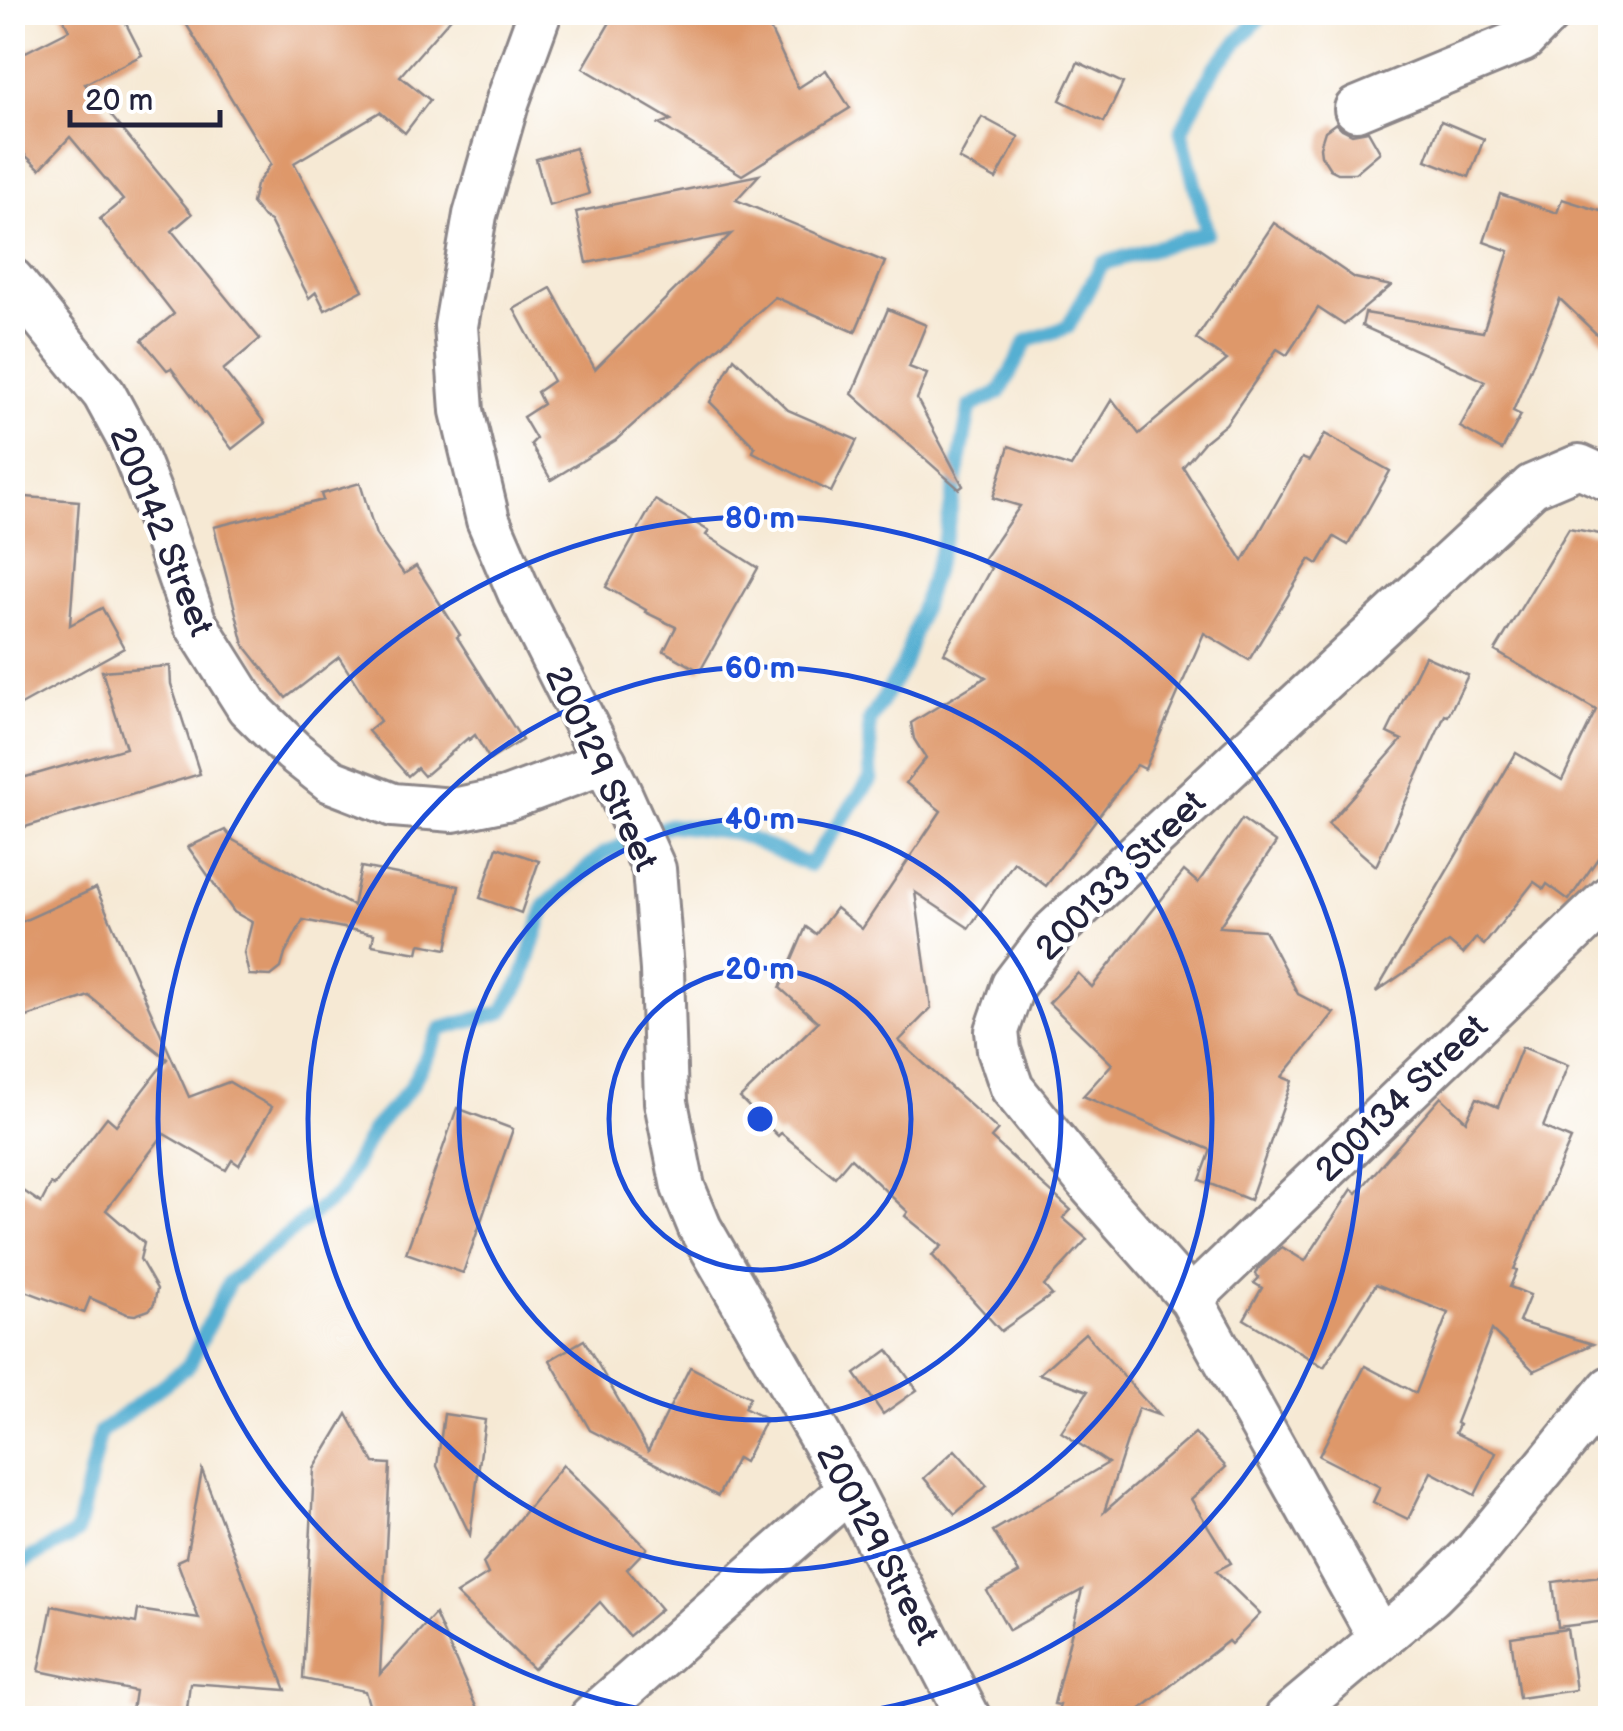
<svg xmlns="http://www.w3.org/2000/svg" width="1623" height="1731" viewBox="0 0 1623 1731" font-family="'Balsamiq Sans',sans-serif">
<rect width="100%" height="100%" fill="#fff"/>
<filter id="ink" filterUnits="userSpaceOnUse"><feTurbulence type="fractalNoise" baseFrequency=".01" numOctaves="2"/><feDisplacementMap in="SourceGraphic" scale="20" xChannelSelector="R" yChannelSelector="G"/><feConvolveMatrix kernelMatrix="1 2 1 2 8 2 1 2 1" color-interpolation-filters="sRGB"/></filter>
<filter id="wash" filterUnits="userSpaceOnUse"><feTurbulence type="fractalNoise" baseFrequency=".0048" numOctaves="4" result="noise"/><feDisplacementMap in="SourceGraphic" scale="40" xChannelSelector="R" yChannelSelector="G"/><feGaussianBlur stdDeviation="2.25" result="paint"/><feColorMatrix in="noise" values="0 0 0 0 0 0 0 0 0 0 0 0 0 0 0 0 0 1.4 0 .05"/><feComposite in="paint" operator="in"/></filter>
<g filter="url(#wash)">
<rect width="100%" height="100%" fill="#f6e9d4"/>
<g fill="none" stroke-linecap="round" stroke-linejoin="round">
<!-- stream -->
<path stroke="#54afd2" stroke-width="15" d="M12,1568L77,1533L100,1433L189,1365L229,1282L339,1193L374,1128L410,1088L441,1029L502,1012L522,980L545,906L603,854L669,825L734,832L809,865L871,779L869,722L903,666L946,534L970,407L1000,392L1027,341L1068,327L1102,264L1207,232L1181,131L1214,68L1265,12"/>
</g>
<g id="blocks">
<!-- building -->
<g fill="#de986b">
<path d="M60,12H120L142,55L85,84L192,214L172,231L260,339L223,370L265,423L232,449L171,368L167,370L142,340L174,314L100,219L123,200L70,137L40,169L12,143V59L69,30Z"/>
<path d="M179,12H456L400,76L430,100L405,133L380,112L294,163L363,290L325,310L316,292L309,298L270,221L264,218L252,203L256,185L271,164Z"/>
<path d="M616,12H762L798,88L826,70L850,108L742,175L659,124L671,120L583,68Z"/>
<path d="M1078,62L1123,83L1104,122L1060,100Z"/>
<path d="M982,117L1019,137L996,179L959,159Z"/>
<path d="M1441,121L1484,139L1469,177L1426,160Z"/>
<path d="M1336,123L1342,129L1352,134L1368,131L1380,152L1355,173H1338L1330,169L1321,155L1320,147L1325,131Z"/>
<path d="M575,148L589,194L549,206L536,159Z"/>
<path d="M759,175L736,200L885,262L855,332L775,297L616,440L551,480L531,444L536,439L523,417L543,404L537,392L553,381L514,309L551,288L595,369L731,234L587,263L576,212Z"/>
<path d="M1500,194L1557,213L1562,199L1610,214V347L1560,299L1513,411L1521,415L1502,450L1460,427L1485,381L1362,326L1365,313L1483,332L1509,251L1484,242Z"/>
<path d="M1274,223L1355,278L1391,286L1344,325L1318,308L1287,355L1277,349L1226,424L1205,441L1183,467L1243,561L1302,458L1309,461L1325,434L1390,471L1348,545L1334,537L1318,564L1310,559L1249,660L1204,633L1145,769L1137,765L1046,886L1014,862L969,928L915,892L931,1008L899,1041L998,1130L991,1138L1071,1210L1063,1218L1087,1239L1044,1286L1052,1295L1001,1331L932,1255L942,1246L905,1216L908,1212L851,1158L835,1177L781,1133L778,1136L740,1098L818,1022L780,988L806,927L816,934L836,908L862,929L941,811L906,783L926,758L914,739L911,723L986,677L944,653L991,568L982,561L1020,506L993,498L1009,446L1071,467L1112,399L1139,434L1227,360L1196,339Z"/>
<path d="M888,309L926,325L909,367L927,374L917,399L963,486L959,489L852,394Z"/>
<path d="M734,358L788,410L857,440L831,492L753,452L755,447L710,402Z"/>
<path d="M360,483L376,535L404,574L416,566L460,635L457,637L522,740L490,760L475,735L469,740L468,738L424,776L417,768L408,776L368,731L380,721L339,657L286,698L244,645L214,527L323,500L321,494Z"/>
<path d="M12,496L79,501L70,625L102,608L124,648L12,710Z"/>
<path d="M655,500L709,531L706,535L758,568L700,671L664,651L676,627L645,612L646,610L606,587Z"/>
<path d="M1569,528L1610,536V841L1569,900L1547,884L1544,889L1534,882L1484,945L1476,938L1463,954L1449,942L1376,992L1516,753L1562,780L1596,710L1495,651Z"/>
<path d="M1425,656L1468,675L1448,716L1445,715L1376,866L1328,824L1402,740L1387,733Z"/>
<path d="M170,666L171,684L200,774L12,831V781L126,748L102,671Z"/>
<path d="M1242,819L1276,843L1219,927L1264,930L1298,994L1334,1013L1282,1077L1292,1081L1250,1200L1200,1180L1211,1150L1083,1096L1112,1064L1049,1003L1078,973L1092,987L1184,871L1198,883Z"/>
<path d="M225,830L233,840L353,906L361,867L459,886L447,949L420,944L418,953L372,945L374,934L303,920L285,954L281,968L271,976L249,975L244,953L252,922L234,912L188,847Z"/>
<path d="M497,847L539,861L521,913L480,898Z"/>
<path d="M96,888L189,1097L229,1082L272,1107L239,1165L232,1160L226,1170L164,1134L106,1210L144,1243L140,1259L157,1289L154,1304L149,1310L135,1315L127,1314L90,1298L84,1313L12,1286V1183L41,1203L51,1184L54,1186L107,1117L116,1125L167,1059L89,996L12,1022V926Z"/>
<path d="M1522,1047L1568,1065L1543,1127L1571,1139L1514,1269L1517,1270L1510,1287L1530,1295L1519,1322L1593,1344L1534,1371L1492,1330L1456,1423L1459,1425L1455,1433L1496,1453L1475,1495L1431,1472L1408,1519L1373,1502L1380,1487L1319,1456L1365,1366L1416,1393L1448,1313L1376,1284L1324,1367L1244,1319L1262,1288L1254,1283L1259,1278L1256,1274L1259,1268L1282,1247L1305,1261L1352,1189L1357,1193L1441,1097L1466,1121L1477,1098L1498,1107Z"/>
<path d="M457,1108L513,1129L463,1273L406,1253Z"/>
<path d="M1085,1333L1158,1415L1138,1408L1104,1512L1195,1433L1226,1467L1191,1499L1231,1563L1216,1571L1260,1614L1231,1644L1228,1641L1129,1718H1056L1060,1705L1054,1704L1082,1590L1009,1630L987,1591L1019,1573L993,1531L1108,1463L1061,1432L1088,1391L1039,1374Z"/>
<path d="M584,1340L648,1451L690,1367L750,1397L744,1408L766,1419L744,1462L737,1458L718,1496L590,1430L550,1360Z"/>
<path d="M888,1350L917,1390L883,1414L855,1374Z"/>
<path d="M347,1414L374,1463L390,1464L380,1674L435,1614L481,1718H373L365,1691L303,1679L314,1469Z"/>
<path d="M444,1414L485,1420L470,1535L437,1466Z"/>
<path d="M955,1450L987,1486L955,1514L924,1478Z"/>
<path d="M563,1465L647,1548L627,1569L661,1609L629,1636L600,1602L533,1669L456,1594L488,1574L483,1563Z"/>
<path d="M202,1470L286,1690L190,1683L186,1718L132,1711L135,1691L39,1671L52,1606L136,1623L138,1610L199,1619L177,1561L186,1557Z"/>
<path d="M1600,1576L1606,1621L1558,1627L1553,1582Z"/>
<path d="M1567,1629L1576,1690L1519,1698L1511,1637Z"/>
</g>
</g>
</g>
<g filter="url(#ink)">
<use href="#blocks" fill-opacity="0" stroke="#8c8688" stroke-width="2.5"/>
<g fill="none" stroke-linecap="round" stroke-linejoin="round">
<defs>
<g id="street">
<path d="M540,12L508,100L475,215L456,326L462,411L488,520L519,592L620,793L654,869L662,970L666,1102L683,1187L700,1228L850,1489L969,1718"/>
<path d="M1356,109L1523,40L1550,12"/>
<path d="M12,280L104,394L129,440L150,493L195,623L248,707L293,751L331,781L393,805L453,810L506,799L605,762"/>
<path d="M1191,1299L1610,897"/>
<path d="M1380,1638L1191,1299L1091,1186L1012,1088L999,1050L997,1031L1013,985L1054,931L1532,486L1579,466L1610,480"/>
<path d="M591,1718L850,1489"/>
<path d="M1286,1718L1431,1596L1476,1551L1610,1388"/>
</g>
</defs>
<!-- street casing -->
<use href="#street" stroke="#8c8688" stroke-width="48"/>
<!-- street -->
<use href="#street" stroke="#fff" stroke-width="42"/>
</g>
</g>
<!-- distance rings -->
<g fill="none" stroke="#1d4ed8" stroke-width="5">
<circle cx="760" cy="1119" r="151"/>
<circle cx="760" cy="1119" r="301"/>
<circle cx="760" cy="1119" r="452"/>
<path d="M702 1718A602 602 0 1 1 818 1718"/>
</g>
<g text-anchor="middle" stroke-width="8" stroke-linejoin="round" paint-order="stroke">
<!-- street labels -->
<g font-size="35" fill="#22223b" stroke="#fff">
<text transform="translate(162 531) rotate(68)" y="12">200142 Street</text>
<text transform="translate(602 768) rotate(65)" y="12">200129 Street</text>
<text transform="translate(1120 875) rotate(-45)" y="12">200133 Street</text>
<text transform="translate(1401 1098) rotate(-44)" y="12">200134 Street</text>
<text transform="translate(878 1544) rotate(62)" y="12">200129 Street</text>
</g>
</g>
<circle cx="760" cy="1119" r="15" fill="#1d4ed8" stroke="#fff" stroke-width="5"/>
<g font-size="30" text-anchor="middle" font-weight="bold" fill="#1d4ed8" stroke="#fff" stroke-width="8" stroke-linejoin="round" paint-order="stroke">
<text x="760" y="528">80 m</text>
<text x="760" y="678">60 m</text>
<text x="760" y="829">40 m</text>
<text x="760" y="979">20 m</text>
</g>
<!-- margin -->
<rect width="1623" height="1731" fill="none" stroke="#fff" stroke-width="50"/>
<!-- scale -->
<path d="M70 110v15h150v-15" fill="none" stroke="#22223b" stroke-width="5"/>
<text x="85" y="110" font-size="30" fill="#22223b" stroke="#ffffff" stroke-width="8" paint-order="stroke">20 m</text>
</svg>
